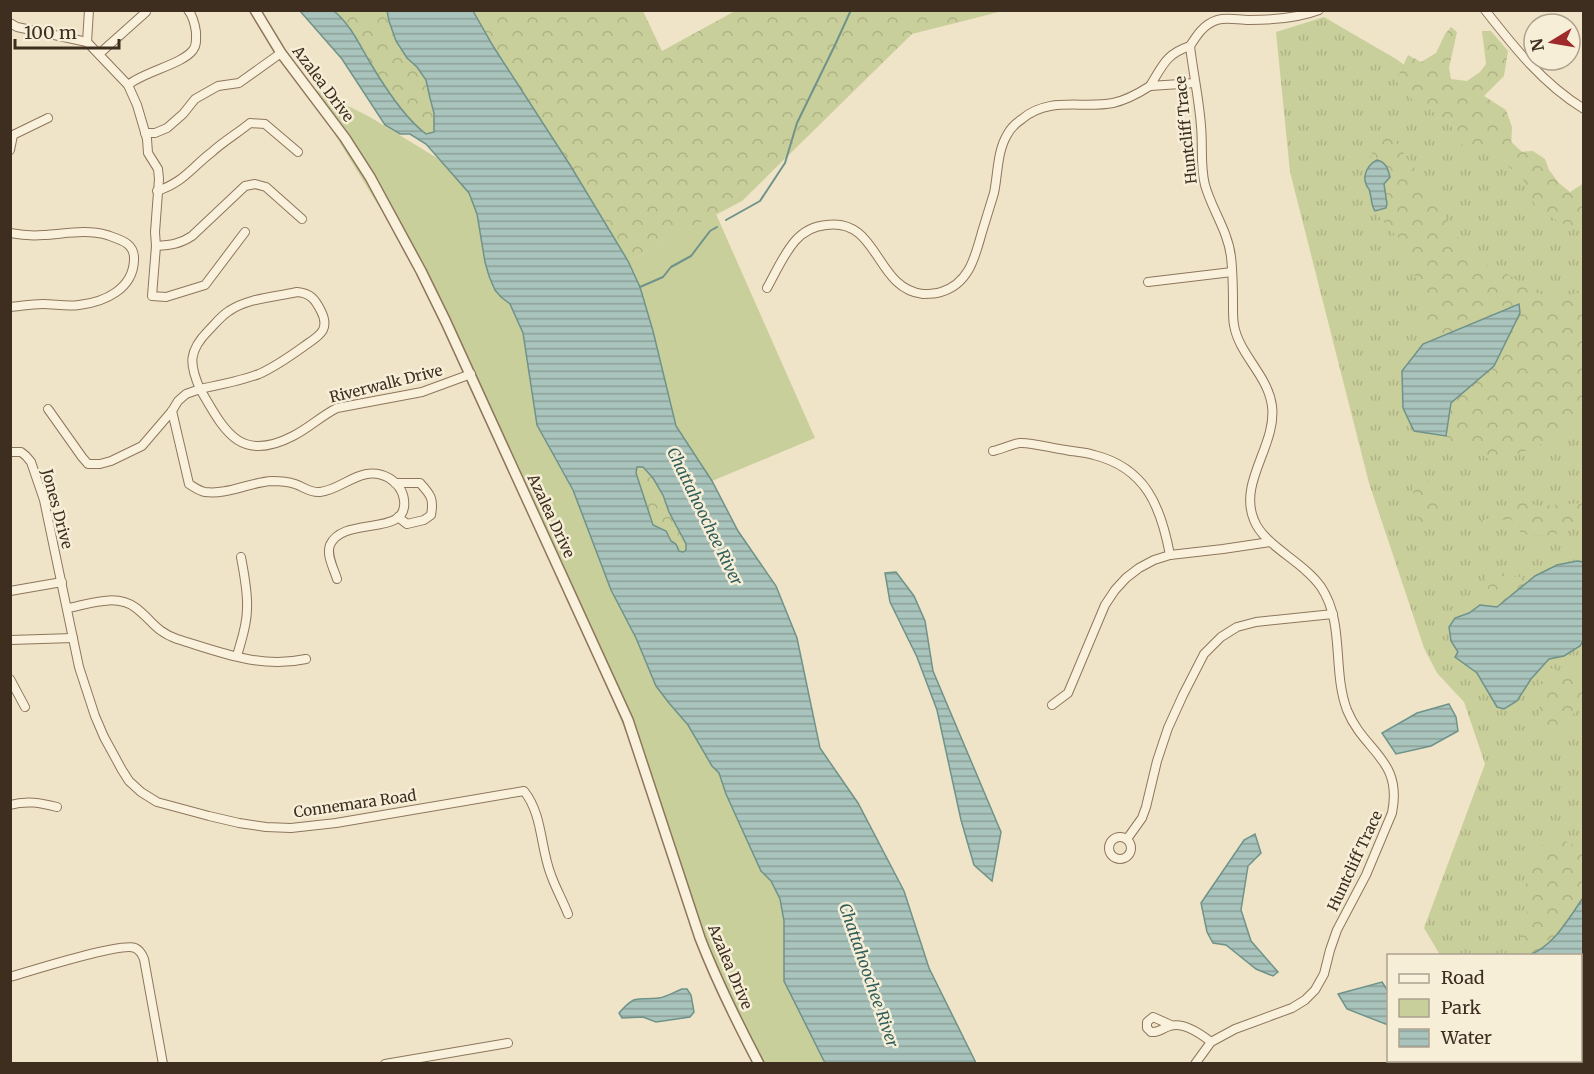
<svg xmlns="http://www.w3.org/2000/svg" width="1594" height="1074" viewBox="0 0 1594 1074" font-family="Merriweather,serif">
<defs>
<pattern id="grass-tufts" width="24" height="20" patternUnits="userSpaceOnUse" patternTransform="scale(1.5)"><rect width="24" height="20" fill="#c9cf9b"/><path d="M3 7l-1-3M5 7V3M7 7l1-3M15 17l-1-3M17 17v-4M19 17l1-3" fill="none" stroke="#aeb285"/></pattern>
<pattern id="forest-crowns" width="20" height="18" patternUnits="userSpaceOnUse" patternTransform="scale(1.5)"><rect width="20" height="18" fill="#c9cf9b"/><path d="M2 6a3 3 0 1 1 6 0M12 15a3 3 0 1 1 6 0" fill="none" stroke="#aeb285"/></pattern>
<pattern id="water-rules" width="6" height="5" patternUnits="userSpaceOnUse" patternTransform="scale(1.5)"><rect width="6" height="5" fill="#a9c4bc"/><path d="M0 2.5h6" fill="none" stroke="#8ba098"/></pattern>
</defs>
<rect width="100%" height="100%" fill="#f0e4c8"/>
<!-- grass -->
<path fill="url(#grass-tufts)" d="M1324,17L1396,59L1503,134L1583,210V1063L1483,1064L1482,1061L1580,1060V956L1440,955L1424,928L1485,764L1464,702L1437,673L1424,648L1369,483L1290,172L1276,32Z"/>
<!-- forest -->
<g fill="url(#forest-crowns)">
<path d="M334,11H387L389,21L407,58L417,67L426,80L430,98L434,113V132L426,134C404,117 385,88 371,64C360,46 351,25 334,11Z"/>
<path d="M473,11H643L662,51L735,11H1003L912,34L742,201L628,261L570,165L493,46Z"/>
<path d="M1451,27L1457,32L1449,68L1451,79L1467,81L1480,72L1486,64L1482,31H1491L1508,51L1504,76L1484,96L1506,110L1512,127L1511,148L1517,152L1533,151L1545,159L1549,170L1559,183L1570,192L1581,185L1583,182V227L1579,230L1570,227L1537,210L1522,177L1504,163L1488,144L1469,147L1458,143L1450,122L1399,91L1397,79L1408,55L1421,62L1436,53L1445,34Z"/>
<path d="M1385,127L1426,185L1455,234L1478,260L1509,275L1537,293L1555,297L1583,292V420L1568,427L1554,439L1508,458L1492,461L1475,451L1458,446L1449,441L1446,436L1451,403L1494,366L1519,305L1423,344L1424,314L1421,288L1411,269L1405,244L1388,228L1375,211L1380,210L1387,204L1382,161L1377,160L1370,164L1375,136Z"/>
<path d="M637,467H643L653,478L663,495L669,512L687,544L686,550L683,552L679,551L676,544L671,541L666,531L653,525L636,473Z"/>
<path d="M1422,475L1434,487L1433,497L1440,504L1438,518L1431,525L1423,526C1415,514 1418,515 1416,502C1414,489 1410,493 1413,478Z"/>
<path d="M1523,501L1538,506L1583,503V525C1570,525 1568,530 1556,534C1545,537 1533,535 1522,534L1511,519L1471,524L1502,514Z"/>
<path d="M1497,567L1507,576L1520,577L1523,582V586L1497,607L1491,601L1486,579L1488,570Z"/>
<path d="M1550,668L1579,676L1583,680V704L1568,719L1556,737H1543L1539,722L1540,684Z"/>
<path d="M1557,837L1583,850V898L1550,943L1535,953L1529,955H1522L1520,953V939L1527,912L1525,890L1528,868L1535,852L1547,841Z"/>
</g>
<!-- green -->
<g fill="#c9cf9b">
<path d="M304,84L370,117L442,161L469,193L477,214L485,262L489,276L495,290L501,297L510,304L523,333L537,425L573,490L656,686L669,703L688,725L712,766L719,773L726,794L761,871L771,881L780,899L784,921V981L825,1063H763L729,997L655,803L590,645L523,499L408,254Z"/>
<path d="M716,214L815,438L712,481L676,426L652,331L640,287L628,261Z"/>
</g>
<!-- water -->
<g fill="url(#water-rules)" stroke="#6f938a" stroke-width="1.5" fill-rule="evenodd">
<path d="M300,11H334C351,25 360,46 371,64C384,86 406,119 426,134L434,132V113L430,98L426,80L417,67L407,58L396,41L389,21L387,11H473L493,46L570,165L628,261L640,287L653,331L676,426L712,481L738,531L776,586L797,638L820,748L858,803L904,891L929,968L976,1063H825L784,981V921L780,899L771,881L761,871L726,794L719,773L712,766L688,725L669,703L656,686L636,638L611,590L573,490L537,425L523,333L510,304L501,297L495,290L489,276L485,262L477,214L469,193L426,144L410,134H400L385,125L342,59ZM637,467H643L653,478L663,495L669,512L686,544V550L683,552L679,551L676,544L671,541L666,531L653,525L636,473Z"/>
<path d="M1377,160C1386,162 1388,169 1390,177L1384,184L1387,204L1386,208L1375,211C1371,205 1372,200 1370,193C1369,186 1368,190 1366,184C1362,174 1369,164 1377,160Z"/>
<path d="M1519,304L1520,313L1494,366L1451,403L1446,436L1414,431L1403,408L1402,371L1423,344Z"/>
<path d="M1577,561L1584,562V639L1580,646L1564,656L1549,659L1531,679L1517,701L1504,709L1497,707L1477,673L1455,657L1458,652L1451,641L1449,627L1455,618L1469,613L1480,605L1497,607L1535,576L1557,565Z"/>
<path d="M896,572L914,596L925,621L933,671L1001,832L992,881L974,865L961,820L937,710L917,657L890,602L885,573Z"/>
<path d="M1449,704L1456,717L1458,731L1431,746L1396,754L1382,733L1417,713Z"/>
<path d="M1255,834L1261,853L1248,866L1241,910L1251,941L1278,972L1273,976L1256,969L1226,945L1213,943L1207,932L1201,903L1244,840Z"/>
<path d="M1583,898L1584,987L1581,990L1580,956L1529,955C1554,946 1568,919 1583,898Z"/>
<path d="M1382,982L1388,991V1025L1347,1009L1338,994Z"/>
<path d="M682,989H687L691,995L694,1012L690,1017L656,1022L643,1017L622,1018L619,1013C637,993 635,1001 659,998C667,997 674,992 682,989Z"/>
</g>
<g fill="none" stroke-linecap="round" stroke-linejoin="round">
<!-- stream -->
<g stroke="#6f938a" stroke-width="2">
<path d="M726,220L760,201L785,163L797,123L835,45L851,10"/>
<path d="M640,287L663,277L671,267L691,256L710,231L717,227"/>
</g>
<defs>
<g id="minor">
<path d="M1485,10C1514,47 1543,84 1584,109"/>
<path d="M10,23L17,27L87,42L128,85L137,105L147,139L148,153L158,169L159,179L155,232L156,246L152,296L166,297L205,285L245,232"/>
<path d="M87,42L89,10"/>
<path d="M1190,46C1166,54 1163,65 1150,86L1195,83"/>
<path d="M99,54L146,12"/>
<path d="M128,85C143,72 183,64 193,50C197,45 196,39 196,32C195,25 193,16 188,10"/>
<path d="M145,133H155L167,128L183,114L195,99L218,86L239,83L281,53"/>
<path d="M10,150L13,135L48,118"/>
<path d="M157,191C184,182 191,168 212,152C224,141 238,133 250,123L265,124L298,152"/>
<path d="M10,233C21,235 32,236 43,235C64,234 86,229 107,235C121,240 135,243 134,260C133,289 105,302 79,305C67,307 55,304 43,304C32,304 21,306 10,307"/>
<path d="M156,246C171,245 180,244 192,236L245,186L255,184L266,187L302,219"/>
<path d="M1148,282L1232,272"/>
<path d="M767,288C776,272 783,255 795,241C803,232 814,226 826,225C879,217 875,289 923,294C929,294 935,294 941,292C969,284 975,257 982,232C986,219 990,206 994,193C998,174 997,152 1007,135C1010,129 1016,123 1022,119C1049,96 1082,109 1113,103C1127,100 1139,93 1150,86"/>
<path d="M297,292C310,293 315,299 321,311C331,331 318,336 303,347C289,357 275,367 259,374C240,381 220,385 200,389C189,364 188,351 209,330C215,324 221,316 229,311C248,298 275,297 297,292Z"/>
<path d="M48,409L82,457L88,464H100L111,461L142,446L172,411L178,401L186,394L200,389C224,430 239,464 293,436C309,428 321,416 337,408L422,392L471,374"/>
<path d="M172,411L189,484C194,487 199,491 205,492C228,495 250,482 272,481C279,481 289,482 295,484C304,487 310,493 320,492C343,490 362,463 389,478C397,483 403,491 404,500C409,538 343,515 330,545C326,555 334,569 337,579"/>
<path d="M993,451C1002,449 1012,444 1020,443C1030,442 1055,449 1066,450C1075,452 1085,452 1094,455C1146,468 1161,507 1170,555"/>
<path d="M10,452H21L26,456L31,462L44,500L79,667L95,716L104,737L122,770L129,781L141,792L157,802L209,816L239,823L266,827L291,828L336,823L524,791C543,815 540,847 551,875C556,889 563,901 568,914"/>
<path d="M395,483H420C431,495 434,499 431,515L424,520L407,524L398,517"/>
<path d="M10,591L62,582"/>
<path d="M68,608C89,604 117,593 136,608C153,621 155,631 177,639C220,652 260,669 306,659"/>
<path d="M10,640L73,638"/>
<path d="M237,656C241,641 247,626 247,609C248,592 244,574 241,557"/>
<path d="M10,679L25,707"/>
<path d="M1052,705L1068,693L1105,605L1115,590L1126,578L1139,568L1154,560L1170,555L1223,549L1270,542"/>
<path d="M10,805C27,800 41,803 57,807"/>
<circle cx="1120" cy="848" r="11"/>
<path d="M1127,839L1142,818L1146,807L1157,761L1168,728L1183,695L1204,654L1221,637L1237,627L1256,622L1333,614"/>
<path d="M10,977C30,971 122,942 135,948C140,950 142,954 144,959L163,1064"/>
<path d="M1171,1025L1153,1017L1147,1022V1028L1151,1032C1159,1033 1162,1028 1170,1026C1183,1022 1201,1034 1211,1042"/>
<path d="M385,1064L508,1043"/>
<path d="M1195,1064L1211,1042L1235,1029L1292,1008L1305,1000L1315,990L1324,974L1330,950L1337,930L1366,875L1392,813C1403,759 1364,752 1347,710C1332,670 1345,623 1321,587C1303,561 1264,546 1254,520C1238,482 1277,445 1272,406C1268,375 1239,355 1234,325C1233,320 1233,313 1233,307C1233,291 1233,274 1231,257C1228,231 1212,210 1205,185C1200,166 1203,146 1201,126C1199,99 1193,72 1190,46C1197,35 1204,24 1217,20C1227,17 1238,20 1249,20C1272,20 1298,18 1319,10"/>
</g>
<path id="tertiary" d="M255,10L281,53L345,138L370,177L421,271L446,322L628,720L700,938C717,982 737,1022 759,1064"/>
</defs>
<!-- minor casing -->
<use href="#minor" stroke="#8d765c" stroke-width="10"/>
<!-- tertiary casing -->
<use href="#tertiary" stroke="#8d765c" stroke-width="12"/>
<!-- minor -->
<use href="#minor" stroke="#faf1dc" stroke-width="8"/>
<!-- tertiary -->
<use href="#tertiary" stroke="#faf1dc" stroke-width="9"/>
</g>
<g text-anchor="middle" stroke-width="5" stroke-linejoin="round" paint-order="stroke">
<!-- street labels -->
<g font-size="15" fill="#3d2e20" stroke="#f7eed8">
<text transform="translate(323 84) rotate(53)" y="5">Azalea Drive</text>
<text transform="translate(1186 130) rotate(-96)" y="5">Huntcliff Trace</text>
<text transform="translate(386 384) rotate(-14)" y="5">Riverwalk Drive</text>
<text transform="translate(57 509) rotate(75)" y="5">Jones Drive</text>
<text transform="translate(551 516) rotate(65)" y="5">Azalea Drive</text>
<text transform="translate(355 804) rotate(-8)" y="5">Connemara Road</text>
<text transform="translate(1355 861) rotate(-65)" y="5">Huntcliff Trace</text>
<text transform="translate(730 967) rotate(67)" y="5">Azalea Drive</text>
</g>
<!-- water labels -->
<g font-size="16" font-style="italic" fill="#2f5d5a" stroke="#f7eed8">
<text transform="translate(705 516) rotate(64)" y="6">Chattahoochee River</text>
<text transform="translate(869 975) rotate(71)" y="6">Chattahoochee River</text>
</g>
</g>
<!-- border -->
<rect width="1594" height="1074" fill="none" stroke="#3d2e20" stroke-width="24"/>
<!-- legend -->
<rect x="1387" y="954" width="195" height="108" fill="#f7eed8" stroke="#ada18e" stroke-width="1.5"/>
<rect x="1399" y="974" width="30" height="9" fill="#faf1dc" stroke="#ada18e" stroke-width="1.5"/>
<text x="1441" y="984" font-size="18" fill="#3d2e20">Road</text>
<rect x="1399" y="999" width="30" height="18" fill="#c9cf9b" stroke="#ada18e" stroke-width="1.5"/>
<text x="1441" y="1014" font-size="18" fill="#3d2e20">Park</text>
<rect x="1399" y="1029" width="30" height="18" fill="url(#water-rules)" stroke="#ada18e" stroke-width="1.5"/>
<text x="1441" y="1044" font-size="18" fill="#3d2e20">Water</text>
<!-- north arrow -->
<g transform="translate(1552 42) rotate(259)"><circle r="28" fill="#f7eed8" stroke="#ada18e" stroke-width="1.5"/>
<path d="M0-4.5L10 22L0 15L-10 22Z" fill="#9e2a2b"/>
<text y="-9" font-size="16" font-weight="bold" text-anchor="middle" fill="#3d2e20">N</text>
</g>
<!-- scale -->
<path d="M15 39v9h104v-9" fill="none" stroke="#3d2e20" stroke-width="3"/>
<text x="24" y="39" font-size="18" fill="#3d2e20" stroke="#f7eed8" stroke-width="4.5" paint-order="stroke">100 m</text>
</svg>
